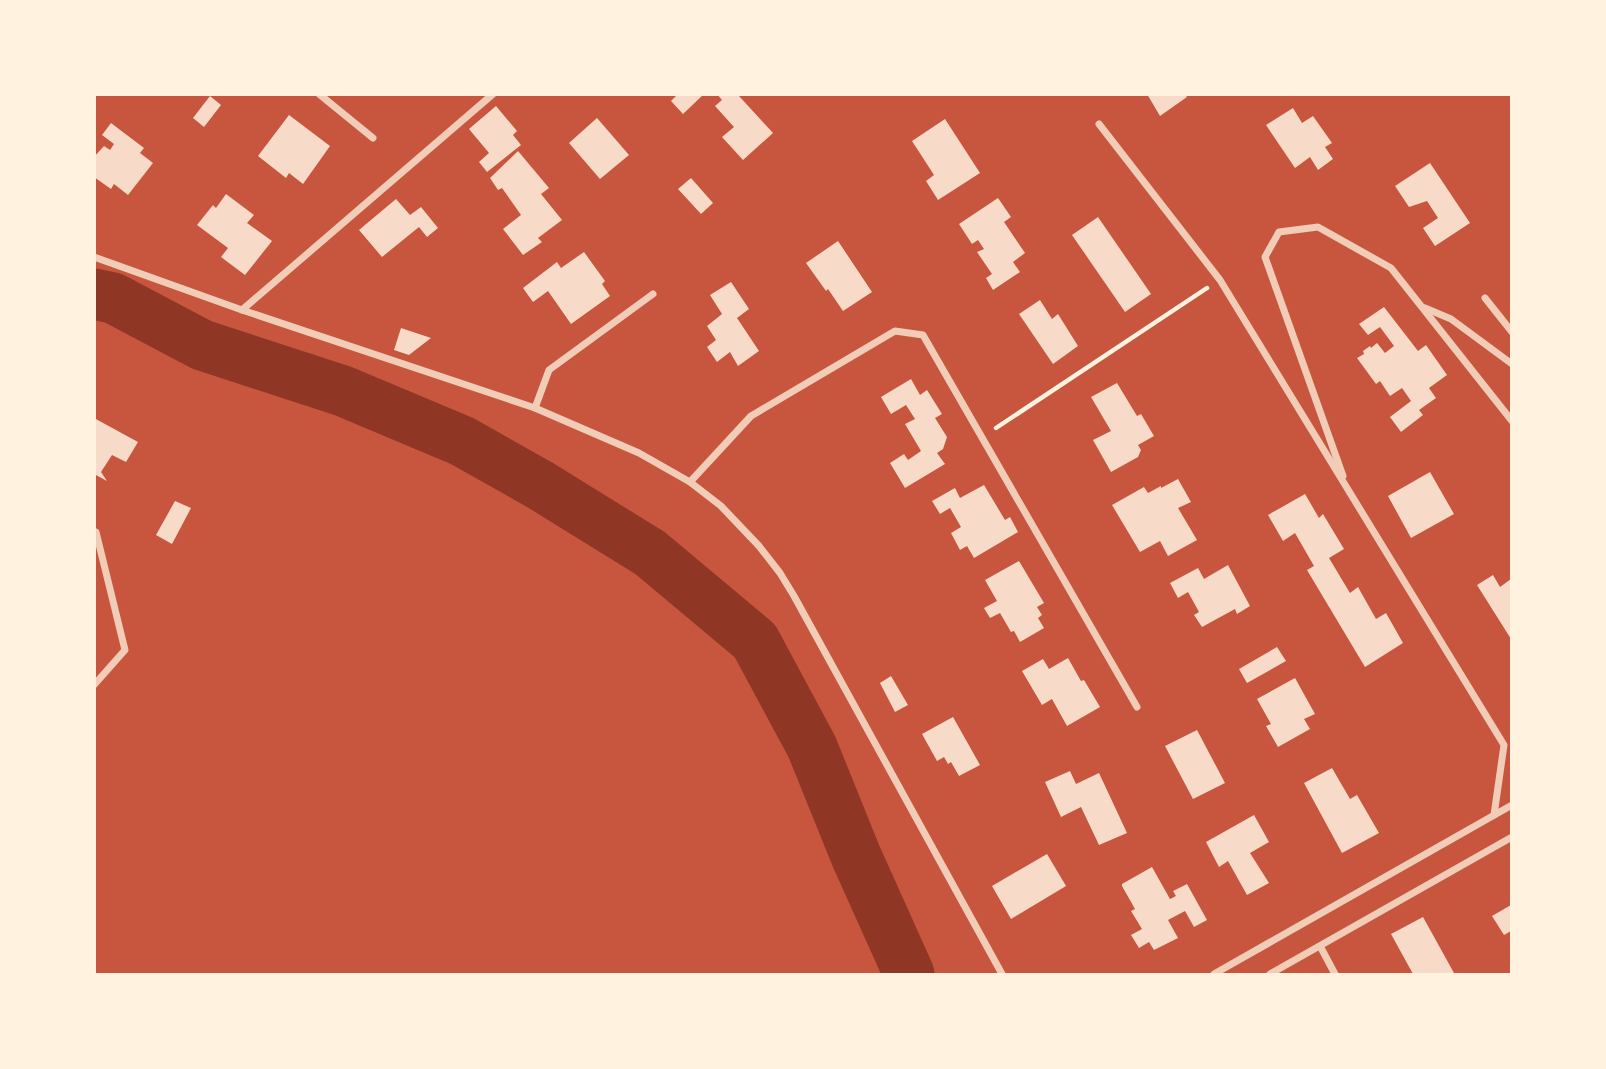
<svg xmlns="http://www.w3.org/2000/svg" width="1606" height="1069" viewBox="0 0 1606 1069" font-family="Rubik,sans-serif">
<rect width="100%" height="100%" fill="#c8553d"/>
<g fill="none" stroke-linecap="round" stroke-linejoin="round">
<!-- river -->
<path stroke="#8f3625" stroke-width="51" d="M94,294L113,298L202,345L343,391L462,441L540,485L650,553L755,641L812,747L856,856L909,974"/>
</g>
<!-- building -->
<g fill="#f7dbc8">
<path d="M678,94H704L683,114L671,101Z"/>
<path d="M717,94H741L739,96L773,133L743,160L722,137L734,127L715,106L722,100Z"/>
<path d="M1147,94H1185L1187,97L1160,116Z"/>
<path d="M210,96L221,105L204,127L193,118Z"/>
<path d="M496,106L517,131L513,135L521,145L487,172L479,162L489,153L469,129Z"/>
<path d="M1293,108L1302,123L1313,116L1332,143L1325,147L1333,159L1318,170L1310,157L1295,168L1266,125Z"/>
<path d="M289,115L330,146L303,184L289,173L286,178L258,156Z"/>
<path d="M597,118L629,155L600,179L569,143Z"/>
<path d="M945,119L980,173L938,200L926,181L934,175L912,141Z"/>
<path d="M111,123L144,148L140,153L153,163L128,195L114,184L111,189L94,177V157L104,146L110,150L114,144L102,135Z"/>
<path d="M518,151L549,188L541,194L562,220L538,238L542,242L523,255L503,229L521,215L502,188L498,190L490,178Z"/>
<path d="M1430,163L1470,223L1435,246L1423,228L1438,218L1427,201L1409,207L1395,186Z"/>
<path d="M691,178L713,203L701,214L678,189Z"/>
<path d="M226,194L254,215L247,223L272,241L245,275L221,257L228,248L197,225L213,205L216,208Z"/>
<path d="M998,198L1011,217L1004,222L1025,253L1013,262L1020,272L993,290L986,278L992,274L977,252L984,249L978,240L972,244L959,224Z"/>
<path d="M396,199L410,215L421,207L438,228L427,237L419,227L382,257L359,230Z"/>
<path d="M1098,217L1151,294L1125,312L1072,235Z"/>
<path d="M838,241L872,292L843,311L828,289L826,291L806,263Z"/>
<path d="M584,252L605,281L602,284L610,296L571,324L548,291L533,302L523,288L557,262L561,268Z"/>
<path d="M731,282L749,309L737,318L759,351L738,366L730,352L717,362L707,347L716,340L707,326L722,314L710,295Z"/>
<path d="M1040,300L1052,319L1058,314L1078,346L1053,364L1019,314Z"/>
<path d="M1384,307L1418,351L1426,345L1447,375L1429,388L1436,398L1419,410L1423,415L1401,432L1390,417L1411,401L1402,388L1390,396L1380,381L1376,384L1357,358L1364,354L1363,351L1370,346L1371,348L1377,343L1385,353L1394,346L1380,327L1368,335L1359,324Z"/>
<path d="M401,328L431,338L409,355L394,350Z"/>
<path d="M911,379L920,395L927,390L942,414L935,418L947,437L943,449L937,453L945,464L905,488L890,463L904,454L908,460L921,451L905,424L915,419L906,405L891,414L881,397Z"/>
<path d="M1117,383L1137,416L1141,414L1154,436L1138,445L1141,450L1138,457L1111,472L1093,440L1111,431L1091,397Z"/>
<path d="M94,418L138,442L126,462L112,455L101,472L107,481L94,474Z"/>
<path d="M1430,472L1454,514L1411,538L1388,496Z"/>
<path d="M1178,479L1191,502L1178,508L1197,540L1168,556L1160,541L1140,552L1112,505L1144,487L1148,493L1161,486V488Z"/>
<path d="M984,485L1005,520L1010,517L1018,532L974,558L967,546L960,550L951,533L961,527L950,508L940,514L932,501L955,488L960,498Z"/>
<path d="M1305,494L1319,518L1323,514L1344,549L1329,558L1350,593L1358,587L1376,619L1386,613L1403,643L1365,667L1307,570L1314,566L1295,533L1283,541L1268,515Z"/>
<path d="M175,501L191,508L172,544L156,535Z"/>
<path d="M1019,561L1044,603L1037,607L1042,615L1038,618L1044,628L1020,642L1014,631L1011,632L1000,613L990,618L984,608L997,601L985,580Z"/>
<path d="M1228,565L1250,606L1237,614L1235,609L1202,627L1194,615L1199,612L1188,592L1178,598L1170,583L1198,568L1204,579Z"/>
<path d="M1493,575L1500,587L1511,579V639L1477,585Z"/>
<path d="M1277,647L1286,661L1247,683L1239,669Z"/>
<path d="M1068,658L1081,681L1084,680L1100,707L1067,726L1052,699L1042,705L1022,671L1043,659L1049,669Z"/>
<path d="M891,676L908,705L895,712L880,683Z"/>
<path d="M1295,678L1315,714L1304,719L1310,729L1278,747L1266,726L1271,724L1257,699Z"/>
<path d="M953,717L980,765L959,776L951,762L948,764L944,757L937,761L922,734Z"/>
<path d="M1197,730L1225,783L1193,799L1165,746Z"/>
<path d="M1332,768L1350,799L1357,795L1379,833L1342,853L1304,783Z"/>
<path d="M1070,771L1076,784L1099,773L1127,833L1099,845L1081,807L1061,817L1045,782Z"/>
<path d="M1254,815L1269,842L1250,853L1269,883L1247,895L1228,861L1219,867L1206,842Z"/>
<path d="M1047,854L1066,886L1011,919L992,886Z"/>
<path d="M1152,867L1170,899L1176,896L1173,891L1187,884L1207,920L1194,927L1185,911L1168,920L1178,938L1154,950L1149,942L1139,948L1131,935L1142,929L1131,911L1135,909L1122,886V884Z"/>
<path d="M1511,905V931L1504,935L1492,916Z"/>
<path d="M1423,917L1454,973L1452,974H1413L1391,934Z"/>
</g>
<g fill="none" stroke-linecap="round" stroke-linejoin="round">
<!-- path -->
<path stroke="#fff3e0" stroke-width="4.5" d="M996,428L1207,288"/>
<!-- minor -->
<g stroke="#f1ccb7" stroke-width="7">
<path d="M319,94L373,138"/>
<path d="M1099,124L1220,280L1504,745L1494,815"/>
<path d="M94,257L242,310L535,408L639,453L690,482L721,506L759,546L780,573L794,596L1002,974"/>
<path d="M1485,298L1512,332"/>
<path d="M1425,308L1451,319L1512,364"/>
<path d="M242,310L493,94"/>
<path d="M535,408L549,370L653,294"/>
<path d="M1343,476L1265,257L1279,232L1318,227L1391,268L1512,421"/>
<path d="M690,482L751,416L895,331L923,335L1137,707"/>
<path d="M94,685L125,650L96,532"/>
<path d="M1320,946L1335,974"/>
<path d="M1214,974L1512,805"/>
<path d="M1270,974L1512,837"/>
</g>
</g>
<!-- border -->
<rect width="1606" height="1069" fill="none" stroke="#fff3e0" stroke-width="192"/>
</svg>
